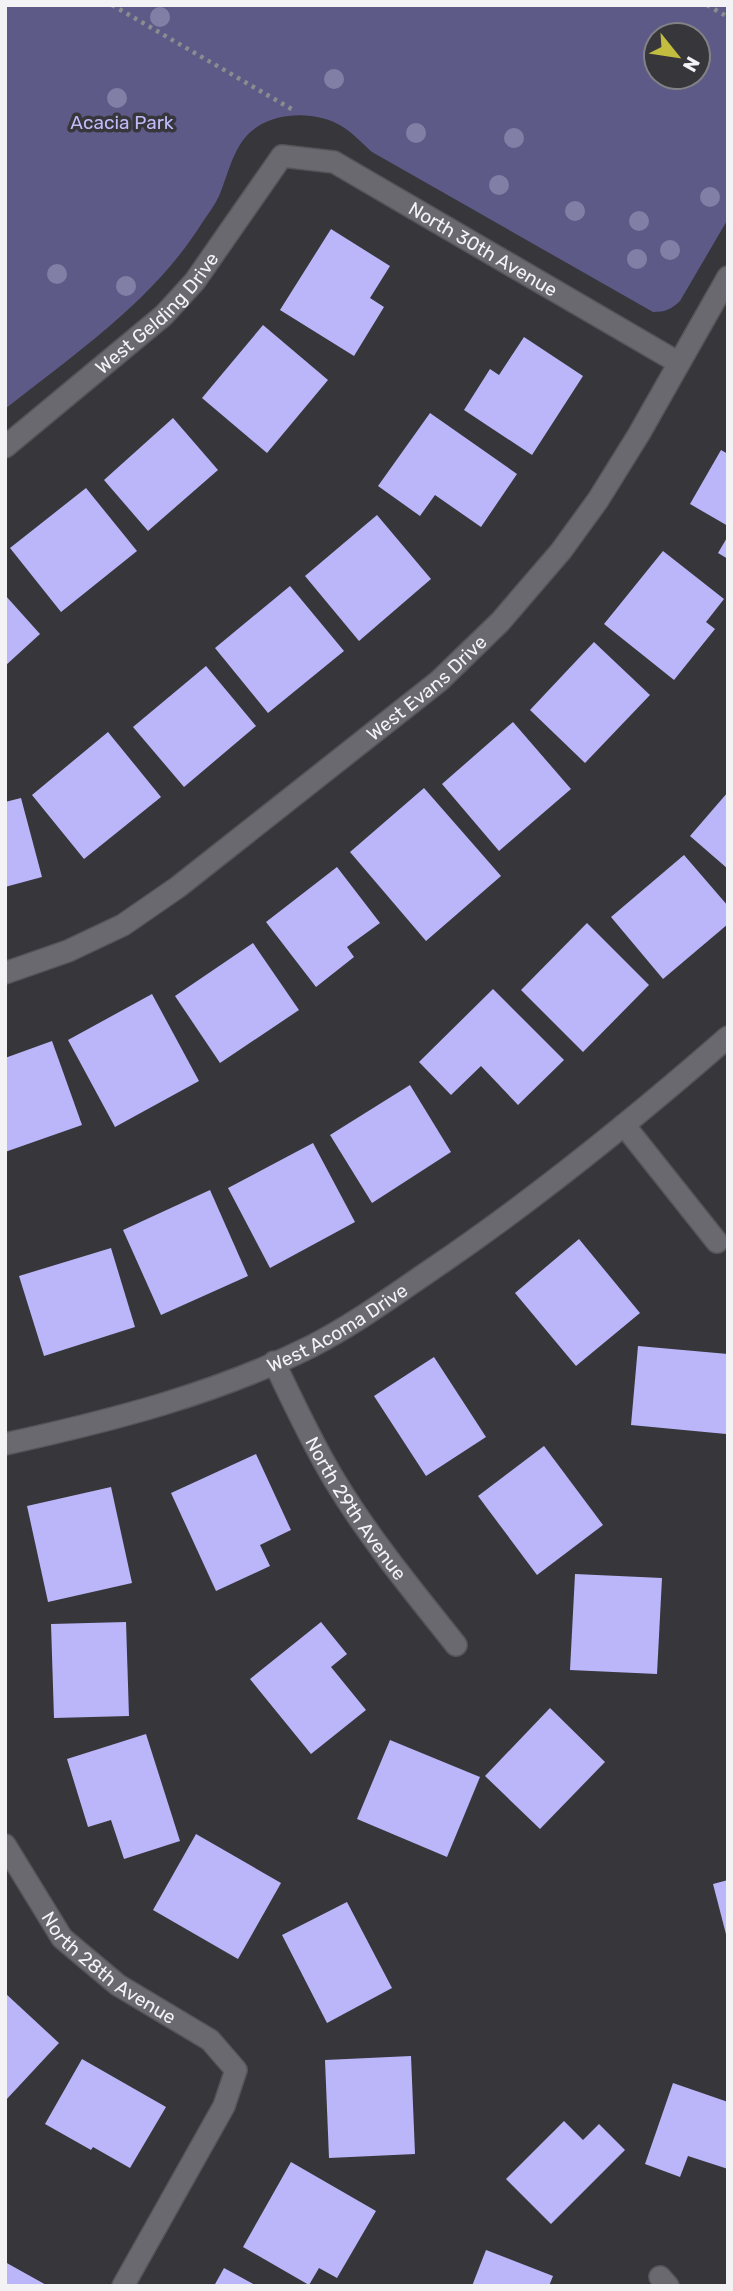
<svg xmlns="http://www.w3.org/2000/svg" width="733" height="2291" viewBox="0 0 733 2291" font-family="Rubik,sans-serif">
<rect width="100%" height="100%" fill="#36363b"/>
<!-- green -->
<path fill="#5d5a88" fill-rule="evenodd" d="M5,5H728V219L680,301C672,309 665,312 653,312L372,152C363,144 354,134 343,127C319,112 282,111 257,127C234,141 229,173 219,196C215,205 208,214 202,223C154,300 76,353 5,409ZM656,35H698V77H656Z"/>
<!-- building -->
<g fill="#bab6f9">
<path d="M331,229L390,266L370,298L384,307L354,356L280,310Z"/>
<path d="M263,325L328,380L267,453L202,398Z"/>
<path d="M524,337L583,376L532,455L464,410L490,369L499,375Z"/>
<path d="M430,413L517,474L481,527L435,495L420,516L378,486Z"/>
<path d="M173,418L218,470L148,531L104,480Z"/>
<path d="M721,450L728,454V526L690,504Z"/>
<path d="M86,488L137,551L61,612L10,548Z"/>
<path d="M377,515L431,579L359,641L305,576Z"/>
<path d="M728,536V559L718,553Z"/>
<path d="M663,551L724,599L706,622L715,629L674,680L604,624Z"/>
<path d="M290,586L344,651L268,713L215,648Z"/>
<path d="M5,595L40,634L5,666Z"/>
<path d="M594,642L650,695L585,763L530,710Z"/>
<path d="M206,666L256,726L184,787L133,727Z"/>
<path d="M513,722L571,789L499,851L442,784Z"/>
<path d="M108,732L161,797L84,859L32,795Z"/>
<path d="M424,788L501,876L426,941L350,852Z"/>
<path d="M728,792V869L690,836Z"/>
<path d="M21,798L42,877L5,887V802Z"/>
<path d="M684,855L728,906V924L663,979L611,917Z"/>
<path d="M337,867L380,923L347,947L354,957L316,987L266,922Z"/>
<path d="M587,923L649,985L583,1052L521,990Z"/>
<path d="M253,943L299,1010L220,1063L175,996Z"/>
<path d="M493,989L564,1060L518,1105L481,1066L451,1095L419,1062Z"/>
<path d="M152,994L199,1081L115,1127L68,1040Z"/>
<path d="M52,1041L82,1125L5,1152V1058Z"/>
<path d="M410,1085L451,1152L372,1203L330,1135Z"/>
<path d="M313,1143L355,1222L270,1268L228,1188Z"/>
<path d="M210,1190L248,1276L161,1315L123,1230Z"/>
<path d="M579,1239L640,1313L576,1366L515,1293Z"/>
<path d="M111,1248L135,1327L44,1356L19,1276Z"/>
<path d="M638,1346L728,1354L726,1434L631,1425Z"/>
<path d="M434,1357L486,1437L426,1476L374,1396Z"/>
<path d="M544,1446L603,1525L537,1575L478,1496Z"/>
<path d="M256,1454L291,1530L260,1545L270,1566L216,1591L171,1493Z"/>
<path d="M111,1487L132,1583L48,1602L27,1506Z"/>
<path d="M575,1574L662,1578L657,1674L570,1670Z"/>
<path d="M126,1622L129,1716L54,1718L51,1624Z"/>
<path d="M321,1622L347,1654L331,1667L366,1710L311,1754L250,1679Z"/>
<path d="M550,1708L605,1762L540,1829L485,1776Z"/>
<path d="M146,1734L180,1841L124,1859L111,1820L88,1827L67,1759Z"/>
<path d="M390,1740L480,1777L447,1857L357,1819Z"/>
<path d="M196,1834L281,1883L238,1959L153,1910Z"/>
<path d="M728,1880V1938H727L713,1884Z"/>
<path d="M347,1902L392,1988L327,2023L282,1935Z"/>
<path d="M5,1993L59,2043L5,2101Z"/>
<path d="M411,2056L415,2154L329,2158L325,2060Z"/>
<path d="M82,2059L166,2107L130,2168L93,2147L91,2150L45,2124Z"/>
<path d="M673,2083L728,2102V2169L688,2156L680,2177L645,2164Z"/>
<path d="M564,2121L583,2140L599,2124L625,2150L551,2224L506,2179Z"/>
<path d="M291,2162L376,2211L337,2278L319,2268L309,2285L243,2247Z"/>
<path d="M486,2250L553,2276L549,2286H472Z"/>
<path d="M5,2262L48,2286H5Z"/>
<path d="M224,2268L257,2286H214Z"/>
</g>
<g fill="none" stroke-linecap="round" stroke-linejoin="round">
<defs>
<g id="minor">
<path id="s1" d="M5,447L164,315L195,281L282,156L334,162L679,363"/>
<path id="s2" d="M5,973L68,951L123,925L178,887L439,681L500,622L561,551L598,500L639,434L728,277"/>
<path d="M624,1125L717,1242"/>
<path id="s3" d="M274,1362C293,1402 312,1443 335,1481C370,1539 414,1592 456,1645"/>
<path id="s4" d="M5,1845L62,1938L118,1985L210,2040L236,2070L224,2106L123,2286"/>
<path d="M660,2277L668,2286"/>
</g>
<g id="tertiary">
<path id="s5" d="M5,1444C110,1421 216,1394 312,1346C353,1325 390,1298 428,1272C533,1201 632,1121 728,1037"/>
</g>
</defs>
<!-- minor casing -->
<use href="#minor" stroke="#555559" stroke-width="24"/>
<!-- tertiary casing -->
<use href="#tertiary" stroke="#555559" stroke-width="24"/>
<!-- path -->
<g stroke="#8c8c90" stroke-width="4.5" stroke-dasharray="3.5 5" stroke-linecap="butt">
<path d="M112,5L295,111"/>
<path d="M707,5L728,17"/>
</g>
<!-- minor -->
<use href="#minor" stroke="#69696f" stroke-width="21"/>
<!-- tertiary -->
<use href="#tertiary" stroke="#69696f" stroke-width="21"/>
</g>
<!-- trees -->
<g fill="#817fa5">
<circle cx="160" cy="17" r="10"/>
<circle cx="334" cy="79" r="10"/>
<circle cx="117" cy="98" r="10"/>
<circle cx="416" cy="133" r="10"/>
<circle cx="514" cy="138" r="10"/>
<circle cx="499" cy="185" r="10"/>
<circle cx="710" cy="197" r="10"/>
<circle cx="575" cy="211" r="10"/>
<circle cx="639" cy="221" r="10"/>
<circle cx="670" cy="250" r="10"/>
<circle cx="637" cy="259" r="10"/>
<circle cx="57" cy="274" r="10"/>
<circle cx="126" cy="286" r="10"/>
</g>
<g text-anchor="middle" stroke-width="7" stroke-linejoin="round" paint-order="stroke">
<!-- park labels -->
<g font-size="19" fill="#bfbbfb" stroke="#36363b">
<text x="122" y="129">Acacia Park</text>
</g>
<!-- street labels -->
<g font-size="19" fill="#f3f3f6" stroke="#36363b">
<text dy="7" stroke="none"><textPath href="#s1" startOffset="630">North 30th Avenue</textPath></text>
<text dy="7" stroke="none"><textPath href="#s1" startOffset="203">West Gelding Drive</textPath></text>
<text dy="7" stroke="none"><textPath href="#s2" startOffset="513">West Evans Drive</textPath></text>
<text dy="7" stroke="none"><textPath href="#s5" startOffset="354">West Acoma Drive</textPath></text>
<text dy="7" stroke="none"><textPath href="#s3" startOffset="168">North 29th Avenue</textPath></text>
<text dy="7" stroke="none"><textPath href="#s4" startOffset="164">North 28th Avenue</textPath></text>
</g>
</g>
<!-- border -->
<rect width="733" height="2291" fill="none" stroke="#f3f3f6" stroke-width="14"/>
<!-- north arrow -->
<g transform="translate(677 56) rotate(120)"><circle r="33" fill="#36363b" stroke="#828286" stroke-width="2"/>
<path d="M0-5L12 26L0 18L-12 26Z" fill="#c3bd3f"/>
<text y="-10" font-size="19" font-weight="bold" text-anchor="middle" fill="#f3f3f6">N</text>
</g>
</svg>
